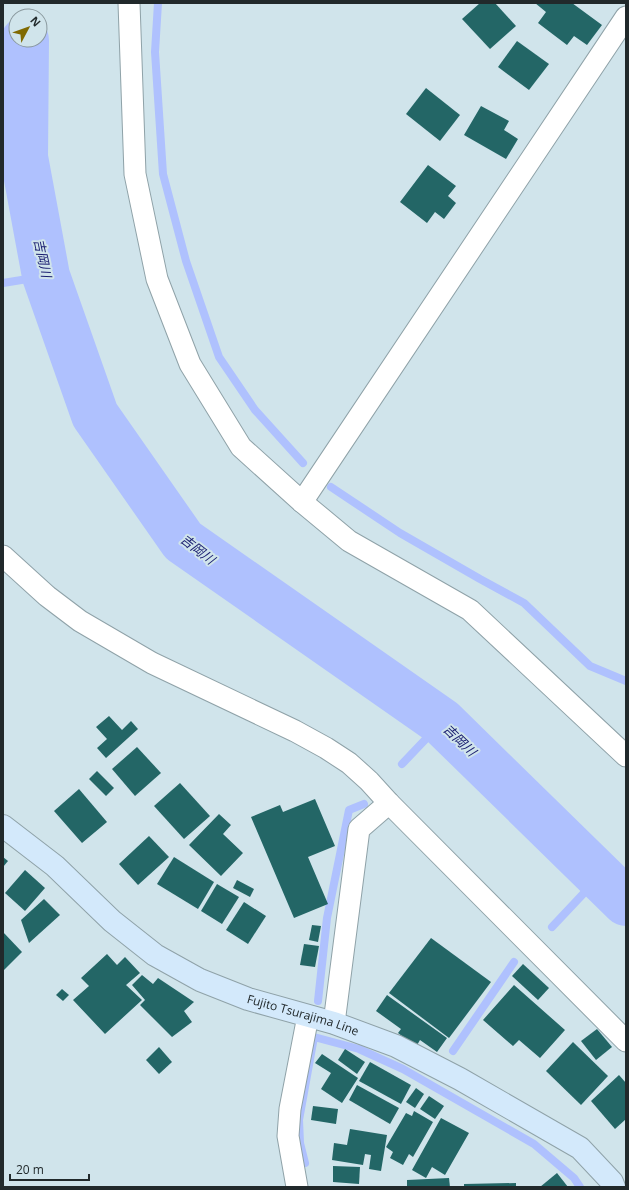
<svg xmlns="http://www.w3.org/2000/svg" width="629" height="1190" viewBox="0 0 629 1190" font-family="'Open Sans','Noto Sans JP',sans-serif">
<rect width="100%" height="100%" fill="#d0e4eb"/>
<g fill="none" stroke-linecap="round" stroke-linejoin="round">
<!-- stream -->
<g stroke="#afc1fe" stroke-width="8">
<path d="M158,3L155,52L163,174L186,261L219,357L255,410L303,463"/>
<path d="M3,283L46,276"/>
<path d="M331,487L400,533L480,579L524,603L590,666L626,681"/>
<path d="M402,764L442,722"/>
<path d="M552,927L600,876"/>
<path d="M318,1001L327,918L349,810L364,804"/>
<path d="M453,1051L514,962"/>
<path d="M305,1163L300,1143L299,1120L314,1037L359,1049L403,1069L534,1144L574,1178L580,1187"/>
</g>
<!-- river -->
<path stroke="#afc1fe" stroke-width="48" d="M25,40L24,157L46,276L95,415L183,541L442,722L626,902"/>
</g>
<!-- building -->
<g fill="#236666">
<path d="M480,3H495L516,26L490,49L462,19Z"/>
<path d="M535,3H572L602,25L587,45L574,36L567,45L538,23L546,12Z"/>
<path d="M517,41L549,64L529,90L498,67Z"/>
<path d="M426,88L460,115L440,141L406,114Z"/>
<path d="M481,106L509,121L504,130L518,139L506,159L464,135Z"/>
<path d="M428,165L456,186L448,196L456,203L444,219L435,212L427,223L400,202Z"/>
<path d="M109,716L122,730L131,721L138,729L106,758L97,748L107,739L96,727Z"/>
<path d="M137,747L161,773L135,796L112,769Z"/>
<path d="M97,771L114,788L106,796L89,779Z"/>
<path d="M180,783L210,816L184,839L154,806Z"/>
<path d="M79,789L107,822L82,843L54,811Z"/>
<path d="M315,799L335,846L308,857L328,904L294,918L251,817L280,805L283,812Z"/>
<path d="M219,814L231,825L223,834L243,853L221,876L189,845Z"/>
<path d="M149,836L169,857L138,885L119,864Z"/>
<path d="M3,857L8,861L3,867Z"/>
<path d="M174,857L214,882L198,909L157,884Z"/>
<path d="M25,870L45,888L25,911L5,893Z"/>
<path d="M237,880L254,889L250,897L233,888Z"/>
<path d="M217,884L239,897L222,924L201,911Z"/>
<path d="M44,899L60,915L29,943L21,920Z"/>
<path d="M244,902L266,916L248,944L226,930Z"/>
<path d="M312,925L321,926L318,942L309,940Z"/>
<path d="M3,932L22,952L3,971Z"/>
<path d="M431,938L491,982L449,1038L389,993Z"/>
<path d="M304,944L319,946L315,967L300,965Z"/>
<path d="M107,954L117,965L125,957L140,973L126,985L142,1000L105,1034L73,1000L89,986L81,978Z"/>
<path d="M523,964L549,988L538,1000L512,976Z"/>
<path d="M142,975L153,984L158,978L194,1002L184,1011L192,1022L172,1037L140,1005L145,1000L132,985Z"/>
<path d="M514,985L565,1030L540,1058L519,1040L513,1046L483,1020Z"/>
<path d="M62,989L69,995L63,1001L56,995Z"/>
<path d="M387,995L447,1038L437,1052L420,1040L416,1047L398,1033L401,1029L376,1011Z"/>
<path d="M597,1029L612,1047L596,1060L581,1041Z"/>
<path d="M573,1042L608,1076L581,1105L546,1071Z"/>
<path d="M159,1047L172,1062L159,1074L146,1060Z"/>
<path d="M345,1049L365,1062L357,1074L338,1060Z"/>
<path d="M322,1054L358,1078L342,1103L321,1089L331,1073L315,1063Z"/>
<path d="M370,1062L411,1085L401,1104L359,1081Z"/>
<path d="M619,1075L626,1083V1119L615,1129L591,1101Z"/>
<path d="M357,1085L399,1108L390,1124L349,1100Z"/>
<path d="M416,1088L424,1094L415,1108L406,1102Z"/>
<path d="M429,1096L444,1106L435,1119L420,1109Z"/>
<path d="M313,1106L338,1109L336,1124L311,1120Z"/>
<path d="M414,1111L433,1122L413,1157L409,1154L403,1165L390,1158L393,1152L386,1147L406,1113L412,1116Z"/>
<path d="M441,1118L469,1133L445,1175L432,1167L426,1178L412,1170Z"/>
<path d="M350,1129L387,1135L381,1171L369,1169L371,1155L365,1154L363,1165L332,1160L334,1143L347,1145Z"/>
<path d="M333,1166L360,1167L359,1184L333,1182Z"/>
<path d="M557,1173L568,1187H540Z"/>
<path d="M449,1178L450,1187H407V1180Z"/>
<path d="M516,1183V1187H464V1184Z"/>
</g>
<g fill="none" stroke-linecap="round" stroke-linejoin="round">
<defs>
<g id="minor">
<path d="M129,3L135,174L157,279L190,364L241,447L302,502L349,541L470,610L626,756"/>
<path d="M302,502L626,17"/>
<path d="M3,556L47,596L80,621L152,663L295,731L326,748L349,763L369,781L389,803L626,1041"/>
<path d="M334,1023L359,829L389,803"/>
<path d="M297,1187L288,1136L290,1109L308,1016"/>
</g>
<g id="secondary">
<path id="s1" d="M3,826L55,866L112,921L155,955L200,980L248,999L334,1023L396,1046L460,1079L580,1148L612,1182L614,1187"/>
</g>
</defs>
<!-- minor casing -->
<use href="#minor" stroke="#8fa2a8" stroke-width="23"/>
<!-- secondary casing -->
<use href="#secondary" stroke="#8fa2a8" stroke-width="24"/>
<!-- minor -->
<use href="#minor" stroke="#fff" stroke-width="21"/>
<!-- secondary -->
<use href="#secondary" stroke="#d3e9fb" stroke-width="22"/>
</g>
<g text-anchor="middle" stroke-width="4" stroke-linejoin="round" paint-order="stroke">
<!-- street labels -->
<g font-size="12" fill="#21292b" stroke="#d0e4eb">
<text dy="4" stroke="none"><textPath href="#s1" startOffset="360">Fujito Tsurajima Line</textPath></text>
</g>
<!-- water labels -->
<g font-size="13" font-style="italic" fill="#161a6e" stroke="#d0e4eb">
<text transform="translate(43 258) rotate(78)" y="5">吉岡川</text>
<text transform="translate(198 549) rotate(38)" y="5">吉岡川</text>
<text transform="translate(460 740) rotate(44)" y="5">吉岡川</text>
</g>
</g>
<!-- border -->
<rect width="629" height="1190" fill="none" stroke="#21292b" stroke-width="8"/>
<!-- north arrow -->
<g transform="translate(28 28) rotate(49)"><circle r="19" fill="#d0e4eb" stroke="#8a999e"/>
<path d="M0-3L7 15L0 10L-7 15Z" fill="#806a02"/>
<text y="-6" font-size="11" font-weight="bold" text-anchor="middle" fill="#21292b">N</text>
</g>
<!-- scale -->
<path d="M10 1174v6h79v-6" fill="none" stroke="#21292b" stroke-width="2"/>
<text x="16" y="1174" font-size="12" fill="#21292b" stroke="#d0e4eb" stroke-width="3" paint-order="stroke">20 m</text>
</svg>
